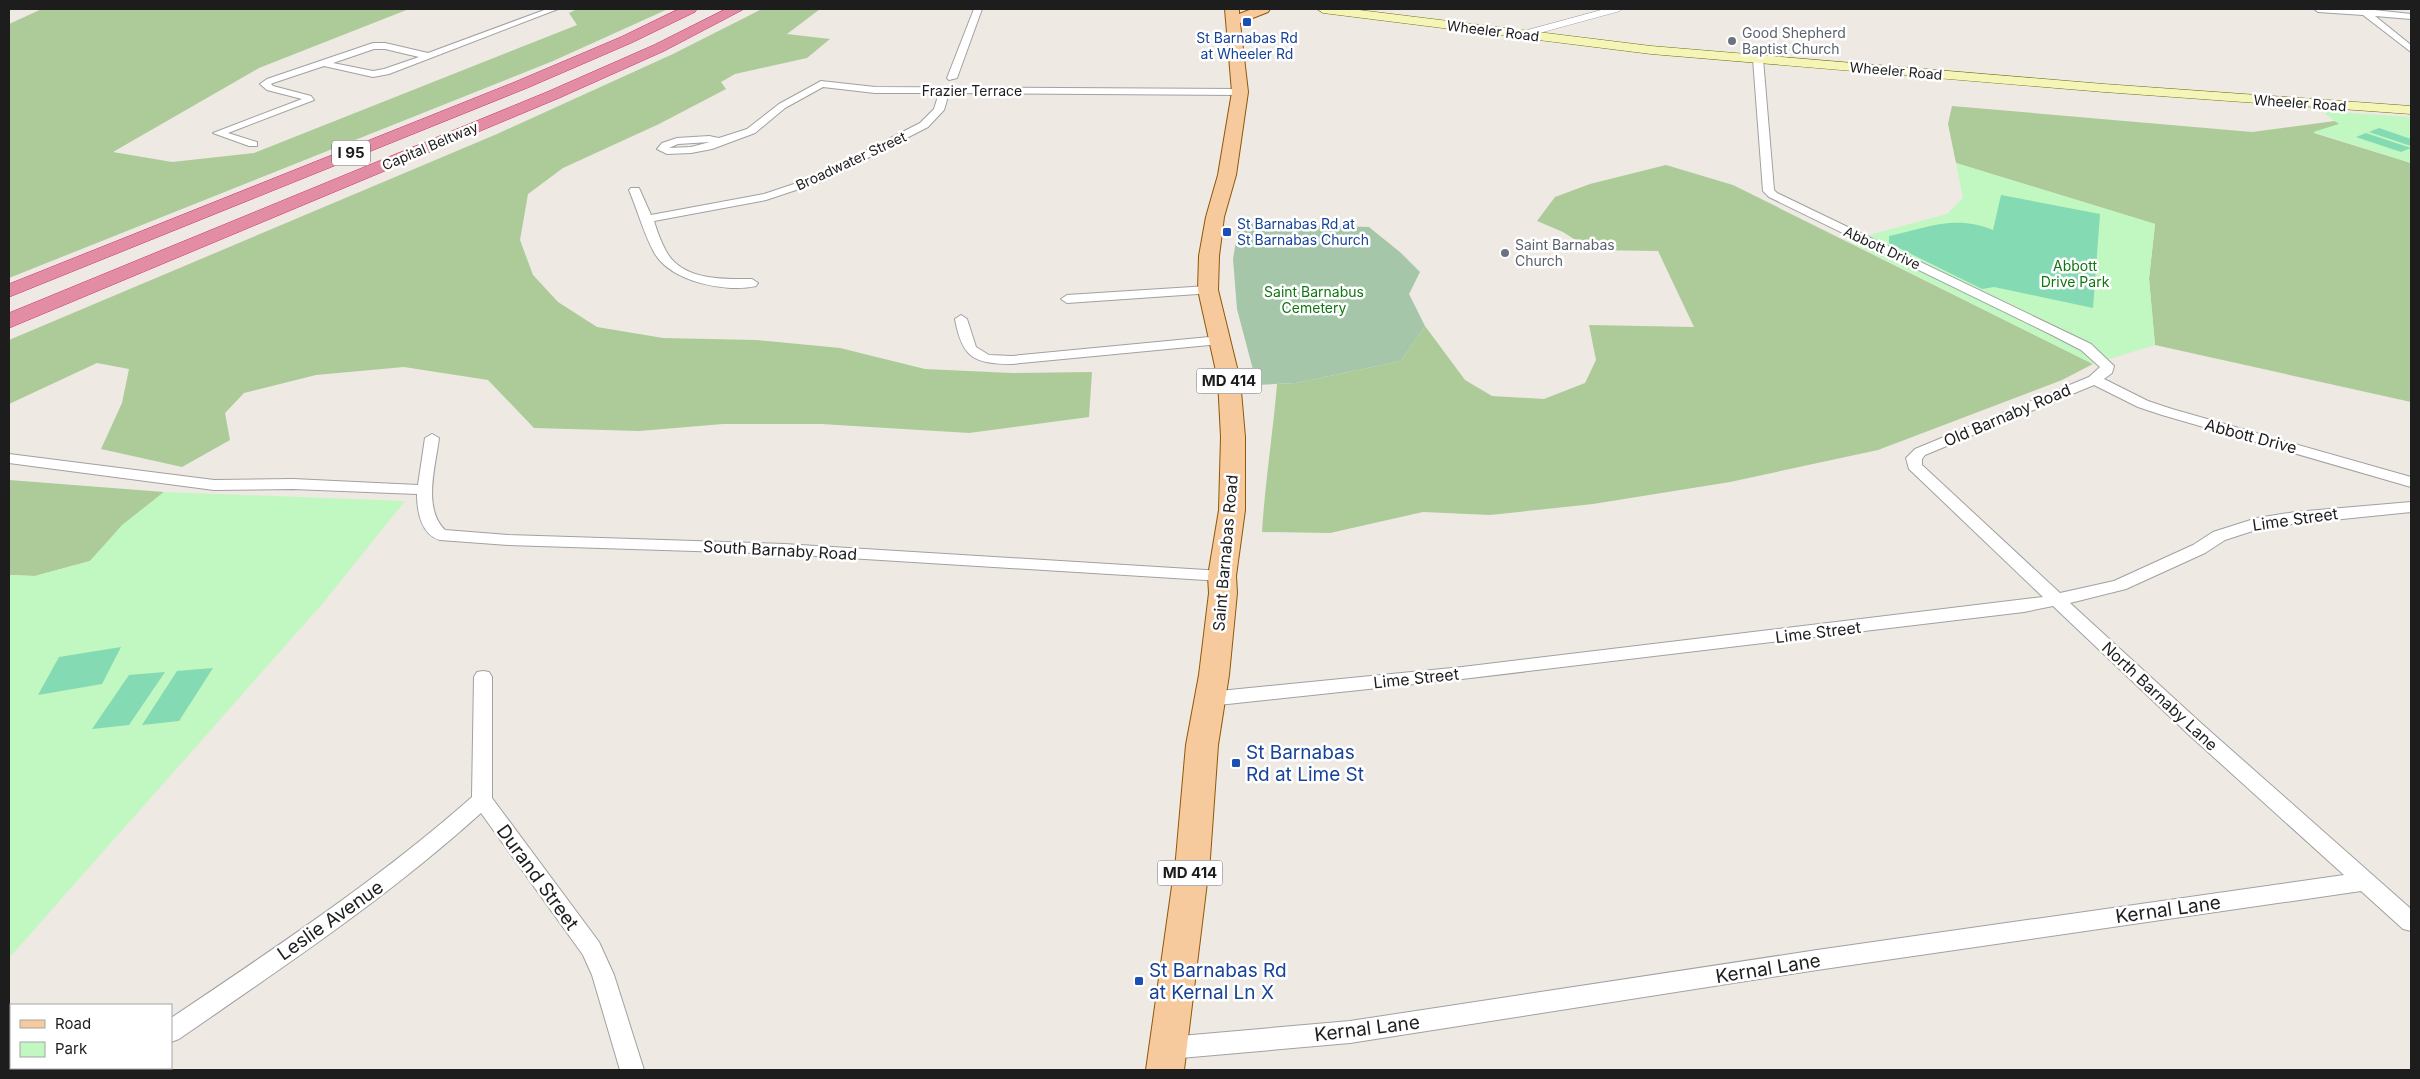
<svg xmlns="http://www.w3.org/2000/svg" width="2420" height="1079" viewBox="0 0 2420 1079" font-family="Inter,sans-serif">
<rect width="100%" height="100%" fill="#eee9e3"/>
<!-- forest -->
<g fill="#accb99">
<path d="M42,9H409L259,68L113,152L172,162L254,153L577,25L569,13L577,9H668L553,61L9,278V24Z"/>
<path d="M762,9H820L787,34L830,39L807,58L735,74L721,82L726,89L659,124L563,168L528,194L520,240L533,275L558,302L597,327L663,338L756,340L840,348L925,369L1012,373L1092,372L1089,417L969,433L821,424H723L639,431L534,428L488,380L404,367L316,375L244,393L225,413L230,440L182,467L101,449L122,403L129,369L97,363L9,404V340L497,134L673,54Z"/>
<path d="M1952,106L2252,132L2335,121L2340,124L2314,133L2411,163V402L2155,345L2149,279L2155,224L1956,163L1948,124Z"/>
<path d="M1666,165L1733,185L2093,364L2062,380L1878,450L1730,482L1593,504L1490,515L1423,512L1330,533L1262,532C1265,482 1273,433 1277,384L1296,383L1401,361L1425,326L1465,380L1492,396L1544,399L1585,383L1596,360L1589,325L1694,327L1658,251L1591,250L1563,232L1537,221L1555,197L1590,184Z"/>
<path d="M9,480L164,492L123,525L90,561L35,576L9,575Z"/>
</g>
<!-- cemetery -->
<path fill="#a5c6a8" d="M1239,223L1369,227L1401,253L1420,272L1409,294L1425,326L1401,361L1296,383L1257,385L1237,309L1233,259Z"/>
<!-- park -->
<g fill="#c1f7c1">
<path d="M2321,111L2411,117V163L2313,132L2339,124Z"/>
<path d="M1956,163L2155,224L2149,279L2155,345L2093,364L1847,241L1947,214L1963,198Z"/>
<path d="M164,492L405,501L323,603L9,958V575L35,576L90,561L122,525Z"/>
</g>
<!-- pitch -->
<g fill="#84dab2">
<path d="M2379,128L2411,139V146L2369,132Z"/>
<path d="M2366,133L2411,148L2401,152L2356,137Z"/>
<path d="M2001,195L2100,214L2093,308L1994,287L1982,289L1889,243V236C1926,228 1956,214 1993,230Z"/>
<path d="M121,647L102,684L38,695L59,657Z"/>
<path d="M213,668L179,721L142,725L177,671Z"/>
<path d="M165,672L129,725L92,729L129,675Z"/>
</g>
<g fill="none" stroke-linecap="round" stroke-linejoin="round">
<defs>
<g id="minor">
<path d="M547,9H558L389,74L373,77L324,66L273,83L271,84L273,86L311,96L314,100L228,133L257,142V146H249L213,133L302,99L267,90L260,84L267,79L373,43H385L428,53ZM374,49H385L419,57L384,69L373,71L333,63Z"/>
<path d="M974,9H982L957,78L949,80L947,78Z"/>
<path d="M2314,9H2365L2411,14V19L2375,16L2411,45V52L2363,15L2318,12Z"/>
<path d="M1758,56L1763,59L1774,190L1777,193L2091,344L2114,366L2112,373L2104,379L2148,401L2172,409L2411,477V487L2162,415L2138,407L2094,385L1925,455L1922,459V465L2060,593L2114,581L2193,545L2213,532L2257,518L2295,512L2411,502V512L2265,527L2225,540L2205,553L2126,589L2070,603L2202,724L2411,909V931L2403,929L2361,891L1817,970L1350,1043L1169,1059L1161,1056L1157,1048L1161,1040L1169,1037L1350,1021L1817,950L2344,875L2188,734L2053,606L2024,612L1462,679L1209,706L1202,704L1200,699L1202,694L1209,692L1462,667L2043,597L1909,469L1906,458L1915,449L2089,377L2100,367L2081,350L2052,335L1769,197L1763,191L1753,59Z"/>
<path d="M821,81L875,87L1240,89L1245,92L1240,95L949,93L944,110L928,127L823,181L766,200L654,221C657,231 661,242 666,251C682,281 723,279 752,279L758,283L756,286C727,293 672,282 655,254C644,235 638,211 629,190L631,188H639L651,215L764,194L815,177L920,123L934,109L939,93H875L823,87L785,108L755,133L712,149L691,153L667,154L657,149L662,143L677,138L709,136L719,138L747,129L779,104ZM710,142L691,147L669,148L678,144Z"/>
<path d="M1208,286L1214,290L1212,293L1067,303L1061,299L1067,295Z"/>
<path d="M961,315L967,319L976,347L989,355L1012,356L1220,336L1227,340L1220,344L1012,364C973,364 962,357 955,319Z"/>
<path d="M432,434L439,438C436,465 422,508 445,530L508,535L784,544L1222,571L1228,572L1230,576L1228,580L1222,581L784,554L508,545L440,540C421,535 417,511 417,494L293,489L214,490L9,463V454L214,480L293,479L418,485L425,438Z"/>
<path d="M483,671L489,672L492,677V798L599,942L614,975L644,1070H620L592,975L583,955L481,813C387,898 283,967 179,1039L171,1042V1018C275,948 378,880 472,797L474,677L477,672Z"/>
<path d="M105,1068H131L130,1070H104Z"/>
</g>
<path id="tertiary" d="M1605,9H1621L1620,11L1521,38L1515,35L1517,33Z"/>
<path id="secondary" d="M1317,9H1351L1651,46L2104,84L2411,106V114L2104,92L1651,54L1323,13Z"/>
<path id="primary" d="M1225,9H1239V14L1252,9H1270L1268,12L1240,23L1248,92L1236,175L1224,217L1219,256L1218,290L1240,380L1245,437V510L1236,576L1237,593L1229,675L1218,745L1210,858L1184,1070H1146L1176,858L1186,745L1199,675L1209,593L1208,576L1219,510L1221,437L1218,380L1198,290L1199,256L1206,217L1218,175L1232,92Z"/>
<g id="motorway">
<path d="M679,9H697L695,12L631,43L527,88L9,297V284L515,82L621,37Z"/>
<path d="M726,9H744L664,51L559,98L9,328V313L547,92L654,45Z"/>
</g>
</defs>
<!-- minor casing -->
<use href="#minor" stroke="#a1a1a1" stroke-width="2"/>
<!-- tertiary casing -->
<use href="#tertiary" stroke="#a1a1a1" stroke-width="1"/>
<!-- secondary casing -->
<use href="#secondary" stroke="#6b6e09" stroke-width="1"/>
<!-- primary casing -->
<use href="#primary" stroke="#8f5806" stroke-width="2"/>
<!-- motorway casing -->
<use href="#motorway" stroke="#d02b70" stroke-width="1"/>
<!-- minor -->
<use href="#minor" fill="#fff" fill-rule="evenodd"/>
<!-- tertiary -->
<use href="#tertiary" fill="#fff" fill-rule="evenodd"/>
<!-- secondary -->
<use href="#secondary" fill="#f6f5b8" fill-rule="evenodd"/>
<!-- primary -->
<use href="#primary" fill="#f7ca9e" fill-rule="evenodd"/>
<!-- motorway -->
<use href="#motorway" fill="#e28da3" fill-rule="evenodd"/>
</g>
<!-- markers -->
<g fill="#1a4fb4" stroke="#fff" stroke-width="2">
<rect x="1242" y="17" width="10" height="10" rx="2.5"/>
<rect x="1222" y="227" width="10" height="10" rx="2.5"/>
<rect x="1231" y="758" width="10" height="10" rx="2.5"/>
<rect x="1134" y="976" width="10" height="10" rx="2.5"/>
</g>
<g fill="#6b7280" stroke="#fff" stroke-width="2">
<circle cx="1732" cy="41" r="5"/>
<circle cx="1505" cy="253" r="5"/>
</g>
<g text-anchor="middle" stroke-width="5" stroke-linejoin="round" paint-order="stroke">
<!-- far-street labels -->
<g font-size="14" fill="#1d1d1d" stroke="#fff">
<text transform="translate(1493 31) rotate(7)" y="5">Wheeler Road</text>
<text transform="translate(1896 71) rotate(5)" y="5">Wheeler Road</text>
<text x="972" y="96">Frazier Terrace</text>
<text transform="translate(2300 103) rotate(4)" y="5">Wheeler Road</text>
<text transform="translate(430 146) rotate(-23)" y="5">Capital Beltway</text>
<text transform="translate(851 161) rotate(-25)" y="5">Broadwater Street</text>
<text transform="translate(1882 248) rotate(25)" y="5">Abbott Drive</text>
</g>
<!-- far-worship labels -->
<g font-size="14" fill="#5b616d" stroke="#fff" text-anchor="start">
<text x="1742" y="38">Good Shepherd<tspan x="1742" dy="16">Baptist Church</tspan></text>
<text x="1515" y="250">Saint Barnabas<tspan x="1515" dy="16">Church</tspan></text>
</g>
<!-- far-transit labels -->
<g font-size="14" fill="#164399" stroke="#fff">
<text x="1247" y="43">St Barnabas Rd<tspan x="1247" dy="16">at Wheeler Rd</tspan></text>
<text x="1237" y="229" text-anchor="start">St Barnabas Rd at<tspan x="1237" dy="16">St Barnabas Church</tspan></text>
</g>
<!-- far-park labels -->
<g font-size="14" fill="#107611" stroke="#fff">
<text x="2075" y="271">Abbott<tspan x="2075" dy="16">Drive Park</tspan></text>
<text x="1314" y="297">Saint Barnabus<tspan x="1314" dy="16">Cemetery</tspan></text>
</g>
<!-- shield labels -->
<g fill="#fff" stroke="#616161" stroke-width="1">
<rect x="332" y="140.5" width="38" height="25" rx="4"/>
<rect x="1196.5" y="368.5" width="65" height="25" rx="4"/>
<rect x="1157.5" y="860.5" width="65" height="25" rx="4"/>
</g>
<g font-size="15" font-weight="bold" fill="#1d1d1d">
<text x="351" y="158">I 95</text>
<text x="1229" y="386">MD 414</text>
<text x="1190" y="878">MD 414</text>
</g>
<!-- street labels -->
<g font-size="16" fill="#1d1d1d" stroke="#fff">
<text transform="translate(2007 415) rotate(-23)" y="6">Old Barnaby Road</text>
<text transform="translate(2251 436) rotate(15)" y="6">Abbott Drive</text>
<text transform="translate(2295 519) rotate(-8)" y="6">Lime Street</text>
<text transform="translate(780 550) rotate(3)" y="6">South Barnaby Road</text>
<text transform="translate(1225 553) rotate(-85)" y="6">Saint Barnabas Road</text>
<text transform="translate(1818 632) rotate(-7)" y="6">Lime Street</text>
<text transform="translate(1416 678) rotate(-6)" y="6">Lime Street</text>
<text transform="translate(2160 696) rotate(43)" y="6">North Barnaby Lane</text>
</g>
<!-- near-transit labels -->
<g font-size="19" fill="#164399" stroke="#fff" text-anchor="start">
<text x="1246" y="759">St Barnabas<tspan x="1246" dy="22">Rd at Lime St</tspan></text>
<text x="1149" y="977">St Barnabas Rd<tspan x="1149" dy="22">at Kernal Ln X</tspan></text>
</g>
<!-- near-street labels -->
<g font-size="19" fill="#1d1d1d" stroke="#fff">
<text transform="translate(538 877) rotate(54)" y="7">Durand Street</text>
<text transform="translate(2168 909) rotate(-8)" y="7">Kernal Lane</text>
<text transform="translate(330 920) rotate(-35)" y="7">Leslie Avenue</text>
<text transform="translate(1768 968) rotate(-9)" y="7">Kernal Lane</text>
<text transform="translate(1367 1028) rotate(-7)" y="7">Kernal Lane</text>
</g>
</g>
<!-- border -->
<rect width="2420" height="1079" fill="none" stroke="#1d1d1d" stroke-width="20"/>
<!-- legend -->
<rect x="10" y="1004" width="162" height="65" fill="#ffffff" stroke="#a5a5a5"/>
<rect x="20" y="1020" width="25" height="8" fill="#f7ca9e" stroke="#a5a5a5"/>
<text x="55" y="1029" font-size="15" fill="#1d1d1d">Road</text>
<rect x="20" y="1042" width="25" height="15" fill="#c1f7c1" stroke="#a5a5a5"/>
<text x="55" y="1054" font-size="15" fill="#1d1d1d">Park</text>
</svg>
